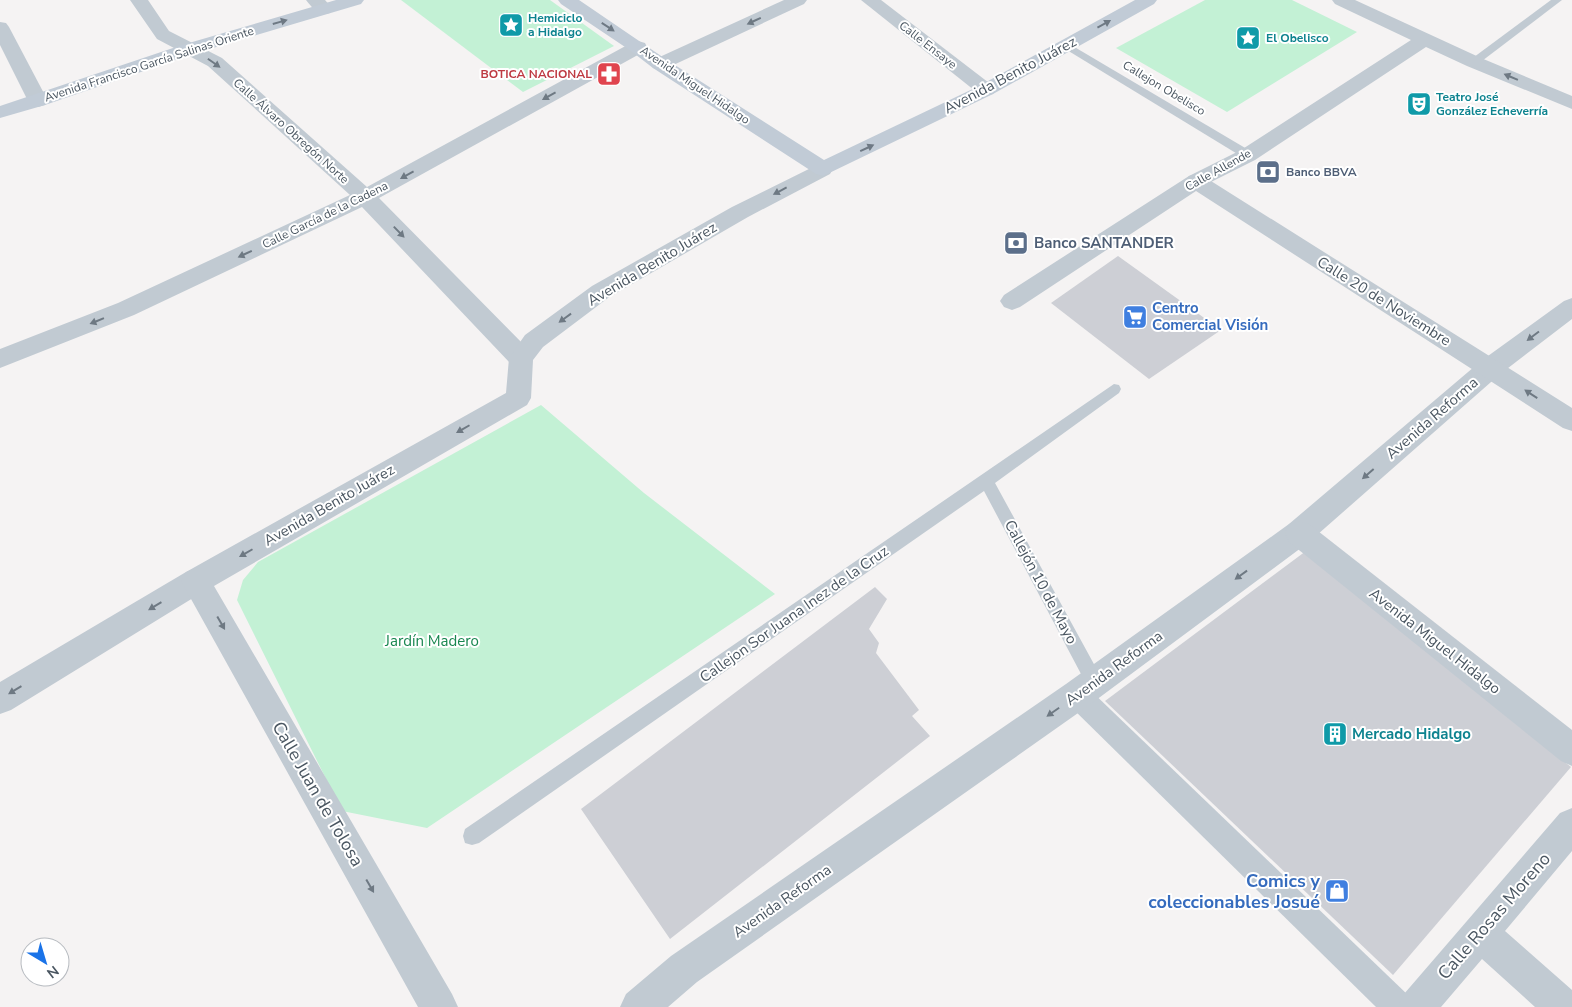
<svg xmlns="http://www.w3.org/2000/svg" width="1572" height="1007" viewBox="0 0 1572 1007" font-family="'Nunito Sans',sans-serif">
<rect width="100%" height="100%" fill="#f5f3f3"/>
<!-- green -->
<g fill="#c3f1d5">
<path d="M401,0H550L614,46L523,92Z"/>
<path d="M1205,0H1292L1357,32L1227,112L1116,48Z"/>
<path d="M541,405L644,493L775,594L427,828L342,811L237,600L243,580L258,562Z"/>
</g>
<!-- building -->
<g fill="#cdcfd5">
<path d="M1118,256L1221,330L1149,379L1051,303Z"/>
<path d="M1306,551L1571,767L1393,975L1105,701Z"/>
<path d="M875,587L887,599L869,629L879,643L876,653L919,710L912,716L930,736L670,939L581,809Z"/>
</g>
<g fill="none" stroke-linecap="round" stroke-linejoin="round">
<!-- service -->
<g fill="#c1cad2" fill-rule="evenodd">
<path d="M1551,0H1562L1478,64H1470L1469,62L1470,60Z"/>
<path d="M1066,42L1252,152L1254,155L1252,158H1244L1062,47V43Z"/>
<path d="M1114,384L1119,385L1121,389L1119,393L995,483L1101,677L1103,683L1101,689L1095,691L1089,689L984,491L479,843L472,845L465,843L463,836L465,829Z"/>
</g>
<!-- pedestrian -->
<path fill="#c1cad2" fill-rule="evenodd" d="M1077,683L1086,686L1409,996L1413,1007H1376L1068,704L1064,695L1068,686Z"/>
<!-- minor -->
<g fill="#c1cad2" fill-rule="evenodd">
<path d="M130,0H148L169,31L222,58L367,187L631,43L638,41L645,43L647,47L645,51L379,198L530,351L533,358L530,365L521,367L512,365L362,207L134,315L0,368V349L118,303L350,195L208,66L157,39Z"/>
<path d="M306,0H325L333,9L330,13C319,16 313,9 306,0Z"/>
<path d="M784,0H807L804,4L667,68L660,70L653,68L651,64L653,60Z"/>
<path d="M861,0H881L993,86L996,90L993,94L986,96L979,94Z"/>
<path d="M1332,0H1355L1481,58L1572,96V109L1467,66L1426,47L1255,160L1203,186L1196,188L1189,186L1185,181L1189,176L1241,150L1411,40L1335,4Z"/>
<path d="M0,22L6,23L9,27L48,101L45,105L38,107L31,105L28,101L0,45Z"/>
<path d="M1572,298V319L1499,375L1309,542L1088,706L697,982L668,1007H620L626,994L671,956L1066,684L1289,524L1481,361L1564,301Z"/>
<path d="M196,568L206,572L211,581L206,590L11,710L0,714V682L186,572Z"/>
<path d="M1572,808V851L1505,931L1572,990V1007H1535L1482,959L1441,1007H1398L1404,994L1560,813Z"/>
</g>
<!-- tertiary -->
<g fill="#c1cad2" fill-rule="evenodd">
<path d="M823,162L830,164L833,169L830,174L748,217L608,298L543,347L533,360L531,398L527,405L214,586L452,994L458,1007H418L186,590L181,581L186,572L506,393L509,358L525,335L592,286L732,207Z"/>
<path d="M1196,174L1203,176L1572,408V431L1563,428L1196,191L1020,307L1012,310L1004,307L1000,301L1004,295L1189,176Z"/>
<path d="M1299,521L1309,524L1572,730V766L1561,761L1289,542L1285,533L1289,524Z"/>
</g>
<!-- secondary -->
<g fill="#c1cbd6" fill-rule="evenodd">
<path d="M336,0H364L361,4L196,53L45,105L0,118V106L182,45Z"/>
<path d="M558,0H579L667,60L824,160L979,86L1135,0H1157L1154,4L993,94L823,176L816,174L653,68L631,51L561,4Z"/>
</g>
</g>
<!-- one-way arrows -->
<defs><path id="oneway-solid" d="M-6-.8H1V-3.2L6.5 0L1 3.2V.8H-6Z" transform="scale(1.25)"/></defs>
<g fill="#6e7983">
<use href="#oneway-solid" transform="translate(754 21) rotate(155)"/>
<use href="#oneway-solid" transform="translate(214 63) rotate(35)"/>
<use href="#oneway-solid" transform="translate(1511 77) rotate(-157)"/>
<use href="#oneway-solid" transform="translate(549 96) rotate(151)"/>
<use href="#oneway-solid" transform="translate(407 175) rotate(151)"/>
<use href="#oneway-solid" transform="translate(780 191) rotate(152)"/>
<use href="#oneway-solid" transform="translate(399 232) rotate(46)"/>
<use href="#oneway-solid" transform="translate(245 254) rotate(155)"/>
<use href="#oneway-solid" transform="translate(565 318) rotate(144)"/>
<use href="#oneway-solid" transform="translate(97 321) rotate(158)"/>
<use href="#oneway-solid" transform="translate(1533 336) rotate(143)"/>
<use href="#oneway-solid" transform="translate(1531 394) rotate(-147)"/>
<use href="#oneway-solid" transform="translate(463 429) rotate(150)"/>
<use href="#oneway-solid" transform="translate(1368 474) rotate(139)"/>
<use href="#oneway-solid" transform="translate(246 553) rotate(150)"/>
<use href="#oneway-solid" transform="translate(1241 575) rotate(144)"/>
<use href="#oneway-solid" transform="translate(155 606) rotate(149)"/>
<use href="#oneway-solid" transform="translate(221 623) rotate(60)"/>
<use href="#oneway-solid" transform="translate(15 690) rotate(149)"/>
<use href="#oneway-solid" transform="translate(1053 712) rotate(145)"/>
<use href="#oneway-solid" transform="translate(370 886) rotate(60)"/>
</g>
<g fill="#6e7984">
<use href="#oneway-solid" transform="translate(280 22) rotate(-16)"/>
<use href="#oneway-solid" transform="translate(1104 24) rotate(-29)"/>
<use href="#oneway-solid" transform="translate(608 27) rotate(33)"/>
<use href="#oneway-solid" transform="translate(867 148) rotate(-25)"/>
</g>
<!-- icons -->
<defs>
<symbol id="sight-square" viewBox="-11 -11 22 22"><rect x="-9" y="-9" width="18" height="18" rx="4" fill="#0f9aa8" stroke="#fff"/><path d="M0-6L1.8-2.2L6-1.7L2.9 1.2L3.7 5.4L0 3.3L-3.7 5.4L-2.9 1.2L-6-1.7L-1.8-2.2Z" fill="#fff"/></symbol>
<symbol id="pharmacy-square" viewBox="-11 -11 22 22"><rect x="-9" y="-9" width="18" height="18" rx="4" fill="#e0444e" stroke="#fff"/><path d="M-2-6h4v4h4v4h-4v4h-4v-4h-4v-4h4Z" fill="#fff"/></symbol>
<symbol id="theatre-square" viewBox="-11 -11 22 22"><rect x="-9" y="-9" width="18" height="18" rx="4" fill="#0f9aa8" stroke="#fff"/><path d="M-5-5.5Q0-4 5-5.5V0Q5 5 0 6Q-5 5-5 0ZM-3.3-2.5H-1v1.5H-3.3ZM1-2.5H3.3v1.5H1ZM-2.8 1Q0 5.5 2.8 1Z" fill="#fff"/></symbol>
<symbol id="bank-square" viewBox="-11 -11 22 22"><rect x="-9" y="-9" width="18" height="18" rx="4" fill="#5c6f8a" stroke="#fff"/><path d="M-6-4H6V4H-6ZM0-2.3a2.3 2.3 0 1 0 0 4.6a2.3 2.3 0 1 0 0-4.6Z" fill="#fff"/></symbol>
<symbol id="supermarket-square" viewBox="-11 -11 22 22"><rect x="-9" y="-9" width="18" height="18" rx="4" fill="#3f7fe0" stroke="#fff"/><path d="M-6-5.5h2.5l.6 2H6L4.5 2H-2.5L-4.4-4H-6ZM-1.5 3.2a1.3 1.3 0 1 0 .1 0ZM3 3.2a1.3 1.3 0 1 0 .1 0Z" fill="#fff"/></symbol>
<symbol id="building-square" viewBox="-11 -11 22 22"><rect x="-9" y="-9" width="18" height="18" rx="4" fill="#0f9aa8" stroke="#fff"/><path d="M-4-6H4V6H1V3H-1V6H-4ZM-2.5-4.3h1.7v1.8h-1.7ZM.8-4.3h1.7v1.8H.8ZM-2.5-1h1.7V.8h-1.7ZM.8-1h1.7V.8H.8Z" fill="#fff"/></symbol>
<symbol id="shop-square" viewBox="-11 -11 22 22"><rect x="-9" y="-9" width="18" height="18" rx="4" fill="#3f7fe0" stroke="#fff"/><path d="M-5-2.5h2.3a2.7 3.5 0 0 1 5.4 0H5L5.5 6h-11ZM-1.5-2.5h3a1.5 2.3 0 0 0-3 0Z" fill="#fff"/></symbol>
</defs>
<g fill-rule="evenodd">
<use href="#sight-square" x="497" y="11" width="28" height="28"/>
<use href="#sight-square" x="1234" y="24" width="28" height="28"/>
<use href="#pharmacy-square" x="595" y="60" width="28" height="28"/>
<use href="#theatre-square" x="1405" y="90" width="28" height="28"/>
<use href="#bank-square" x="1254" y="158" width="28" height="28"/>
<use href="#bank-square" x="1002" y="229" width="28" height="28"/>
<use href="#supermarket-square" x="1121" y="303" width="28" height="28"/>
<use href="#building-square" x="1321" y="720" width="28" height="28"/>
<use href="#shop-square" x="1323" y="877" width="28" height="28"/>
</g>
<g text-anchor="middle" stroke-width="4" stroke-linejoin="round" paint-order="stroke">
<!-- far-culture labels -->
<g font-size="12" font-weight="bold" fill="#0d838f" stroke="#fff" text-anchor="start">
<text x="528" y="22">Hemiciclo<tspan x="528" dy="14">a Hidalgo</tspan></text>
<text x="1266" y="42">El Obelisco</text>
<text x="1436" y="101">Teatro José<tspan x="1436" dy="14">González Echeverría</tspan></text>
</g>
<!-- far-street labels -->
<g font-size="12" fill="#4a5661" stroke="#fff">
<text transform="translate(928 45) rotate(38)" y="4">Calle Ensaye</text>
<text transform="translate(149 64) rotate(-18)" y="4">Avenida Francisco García Salinas Oriente</text>
<text transform="translate(695 85) rotate(34)" y="4">Avenida Miguel Hidalgo</text>
<text transform="translate(1164 88) rotate(31)" y="4">Callejon Obelisco</text>
<text transform="translate(291 131) rotate(42)" y="4">Calle Álvaro Obregón Norte</text>
<text transform="translate(1218 170) rotate(-29)" y="4">Calle Allende</text>
<text transform="translate(325 215) rotate(-26)" y="4">Calle García de la Cadena</text>
</g>
<!-- far-health labels -->
<g font-size="12" font-weight="bold" fill="#be3a42" stroke="#fff" text-anchor="end">
<text x="592" y="78">BOTICA NACIONAL</text>
</g>
<!-- far-service labels -->
<g font-size="12" font-weight="bold" fill="#4e5e75" stroke="#fff" text-anchor="start">
<text x="1286" y="176">Banco BBVA</text>
</g>
<!-- street labels -->
<g font-size="15" fill="#4a5661" stroke="#fff">
<text transform="translate(1010 75) rotate(-28)" y="5">Avenida Benito Juárez</text>
<text transform="translate(652 264) rotate(-31)" y="5">Avenida Benito Juárez</text>
<text transform="translate(1384 301) rotate(32)" y="5">Calle 20 de Noviembre</text>
<text transform="translate(1432 418) rotate(-41)" y="5">Avenida Reforma</text>
<text transform="translate(329 505) rotate(-30)" y="5">Avenida Benito Juárez</text>
<text transform="translate(1041 582) rotate(62)" y="5">Callejón 10 de Mayo</text>
<text transform="translate(794 614) rotate(-35)" y="5">Callejon Sor Juana Inez de la Cruz</text>
<text transform="translate(1435 641) rotate(38)" y="5">Avenida Miguel Hidalgo</text>
<text transform="translate(1114 668) rotate(-36)" y="5">Avenida Reforma</text>
<text transform="translate(782 901) rotate(-35)" y="5">Avenida Reforma</text>
</g>
<!-- service labels -->
<g font-size="15" font-weight="bold" fill="#4e5e75" stroke="#fff" text-anchor="start">
<text x="1034" y="248">Banco SANTANDER</text>
</g>
<!-- shop labels -->
<g font-size="15" font-weight="bold" fill="#366cbe" stroke="#fff" text-anchor="start">
<text x="1152" y="313">Centro<tspan x="1152" dy="17">Comercial Visión</tspan></text>
</g>
<!-- park labels -->
<g font-size="15" fill="#17864f" stroke="#fff">
<text x="432" y="646">Jardín Madero</text>
</g>
<!-- culture labels -->
<g font-size="15" font-weight="bold" fill="#0d838f" stroke="#fff" text-anchor="start">
<text x="1352" y="739">Mercado Hidalgo</text>
</g>
<!-- near-street labels -->
<g font-size="18" fill="#4a5661" stroke="#fff">
<text transform="translate(318 794) rotate(60)" y="6">Calle Juan de Tolosa</text>
<text transform="translate(1494 916) rotate(-49)" y="6">Calle Rosas Moreno</text>
</g>
<!-- near-shop labels -->
<g font-size="18" font-weight="bold" fill="#366cbe" stroke="#fff" text-anchor="end">
<text x="1320" y="887">Comics y<tspan x="1320" dy="21">coleccionables Josué</tspan></text>
</g>
</g>
<!-- north arrow -->
<g transform="translate(45 962) rotate(142)"><circle r="24" fill="#ffffff" stroke="#b7bbc0"/>
<path d="M0-4L9 19L0 12L-9 19Z" fill="#1a73e8"/>
<text y="-8" font-size="14" font-weight="bold" text-anchor="middle" fill="#4a5661">N</text>
</g>
</svg>
